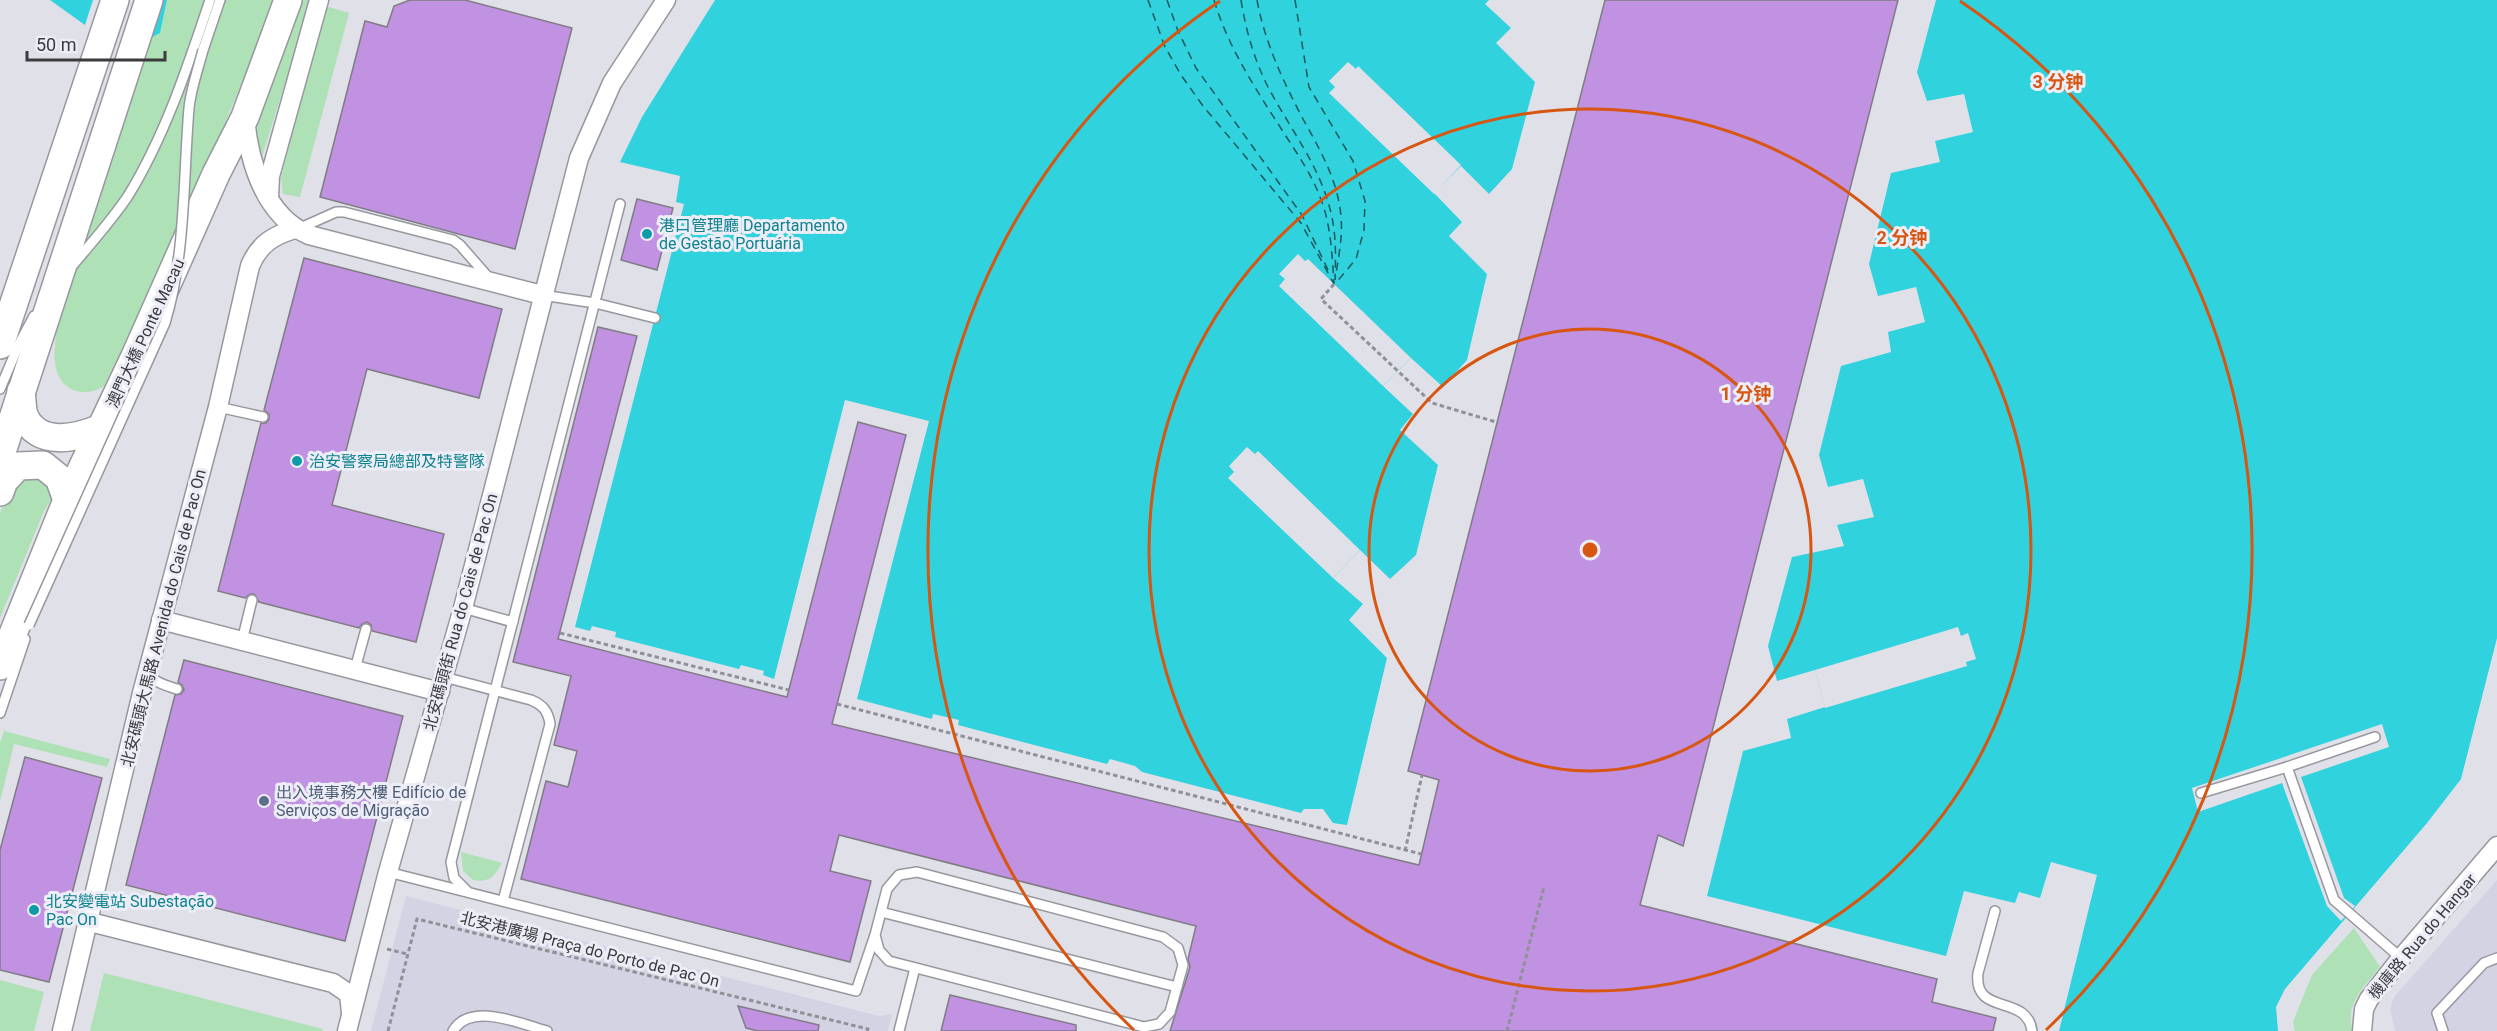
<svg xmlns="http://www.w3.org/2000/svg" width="2497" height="1031" viewBox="0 0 2497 1031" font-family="Roboto,'Noto Sans SC',sans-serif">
<rect width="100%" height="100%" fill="#e0e0e9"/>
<!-- built -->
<g fill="#d3d3e3">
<path d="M2497,880V1031H2395L2390,1009L2394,997Z"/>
<path d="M406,896L879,1016L892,1014L888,1031H371Z"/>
</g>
<!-- green -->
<g fill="#aee1b5">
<path d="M167,0H276L192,203L104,386C86,398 61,392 56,368C53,357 55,346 56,335L32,330L124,53L160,33Z"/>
<path d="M298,0H311L261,160L259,162L256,129Z"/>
<path d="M325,6L349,13L300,197L283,194L281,177L289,146L285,144Z"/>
<path d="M33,471L53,490L51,500L44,511L0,618V514L9,487Z"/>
<path d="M4,731L110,759L107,767L14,744L0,802V743Z"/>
<path d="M461,852L502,863C494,877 489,883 473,880L463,871Z"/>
<path d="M2354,928L2380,967C2364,987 2344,1004 2353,1031H2295L2293,1022L2312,975Z"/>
<path d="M104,973L323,1029L322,1031H90Z"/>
<path d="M0,980L44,992L34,1031H0Z"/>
</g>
<!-- water -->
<g fill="#30d2de">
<path d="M50,0H167L160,33L124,53Z"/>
<path d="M715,0H1489L1485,4L1511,28L1496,43L1535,82L1512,169L1489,194L1461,166L1434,193L1462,222L1449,236L1487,274L1467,360L1443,387L1411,358L1383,386L1413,414L1400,430L1438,465L1416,555L1390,579L1360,550L1333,578L1363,604L1349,620L1387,658L1347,825L1333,823L1323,809H1304L1301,813L1142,772L1135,766L1110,759L1107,764L958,725L959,720L933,714L932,719L857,699L929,421L845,400L774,679L763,675L764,671L741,665L739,669L615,637L616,632L592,626L590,631L575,627L684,204L676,202L680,176L620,162L642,117Z"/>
<path d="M1936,0H2497V638L2461,779L2427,823L2285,989L2276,1007L2278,1031H2059L2097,875L2051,862L2040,898L2019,892L2015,903L1964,891L1946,956L1707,896L1743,751L1791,738L1787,719L1825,707L1815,670L1777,681L1768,646L1792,557L1844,546L1837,525L1874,517L1863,479L1828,487L1819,455L1841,366L1891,352L1888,332L1925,322L1916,287L1878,296L1869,264L1891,173L1940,162L1935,141L1973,132L1964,94L1927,101L1917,72Z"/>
</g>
<!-- pier -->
<g fill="#e0e0e9">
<path d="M93,0H160L122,55L84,28Z"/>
<path d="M1348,62L1356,69L1358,66L1461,165L1434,194L1329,93L1335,87L1329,81Z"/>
<path d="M1298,254L1305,261L1308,259L1411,358L1383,386L1279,286L1285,279L1279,274Z"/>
<path d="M1247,447L1255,454L1258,451L1360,550L1333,578L1228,478L1234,472L1229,466Z"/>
<path d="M1958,627L1961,636L1968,633L1976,659L1966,662L1967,666L1825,708L1815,670Z"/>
<path d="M2382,724L2389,747L2301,777L2344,898L2355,906L2341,921L2327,906L2282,783L2198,812L2192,788Z"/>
</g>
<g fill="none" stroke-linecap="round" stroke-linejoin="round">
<!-- ferry -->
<g stroke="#1a595d" stroke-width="1.5" stroke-dasharray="8 6" stroke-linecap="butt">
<path d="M1148,0L1165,47L1181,75L1203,106L1301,223L1334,284"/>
<path d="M1167,0L1178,31L1196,68L1302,215L1328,270"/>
<path d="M1214,0C1228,47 1255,88 1282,130C1296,152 1311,173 1320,197C1331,224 1332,255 1334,283"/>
<path d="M1241,0C1246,31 1254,59 1268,87C1289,127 1319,165 1330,209C1336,231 1336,254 1335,277"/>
<path d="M1257,0C1265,43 1283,81 1303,119C1320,150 1338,180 1341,217C1343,238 1338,259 1335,280"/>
<path d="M1295,0L1309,87L1353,161L1365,201L1364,230L1356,259L1335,284"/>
</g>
</g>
<!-- building -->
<g fill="#c191e2" stroke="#807c83" stroke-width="1.5">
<path d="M410,0H465L572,28L515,249L320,197L365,21L387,27L394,6Z"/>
<path d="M1605,0H1898L1683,846L1658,835L1640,905L1937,979L1932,1002L1996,1018L1993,1031H1170L1190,967L1188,959L1196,926L839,835L830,871L871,881L850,962L521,879L546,781L568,787L577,751L554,745L571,676L513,662L598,327L637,336L558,639L787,697L858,422L906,435L832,724L1419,865L1439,780L1408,771Z"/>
<path d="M637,199L673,208L657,270L621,260Z"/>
<path d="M304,258L502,309L479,398L367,369L332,505L444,534L416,642L372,631L371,625L367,622L362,624L359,628L259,602L254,594H250L245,598L218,591L261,423H266L269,419V414L264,410Z"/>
<path d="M184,660L403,716L345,941L126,885L175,695L181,694L184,690L182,685L178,682Z"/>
<path d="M25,757L102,778L49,982L0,970V850Z"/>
<path d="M950,995L1076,1025V1031H941Z"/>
<path d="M738,1006L819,1025L818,1031H758L746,1028Z"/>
</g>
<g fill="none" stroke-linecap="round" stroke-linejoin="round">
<defs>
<g id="service">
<path d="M203,50L220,0"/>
<path d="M298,229L336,212H344L453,240L460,245L488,277"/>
<path d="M73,265C92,242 112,220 128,196C165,136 188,66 210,0"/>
<path d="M542,295L595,303L655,318"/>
<path d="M0,389L19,344L34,316"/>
<path d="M218,407L263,417"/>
<path d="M463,608L513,622"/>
<path d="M242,641L252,600"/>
<path d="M355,669L366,629"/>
<path d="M148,672C154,683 165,685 177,689"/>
<path d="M444,677L531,700C543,705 548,711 550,724L503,901"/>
<path d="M0,713L25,639"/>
<path d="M2287,767L2334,900L2401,958"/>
<path d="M2201,793L2287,767L2375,737"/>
<path d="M388,872L856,991L875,935L887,889L899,875L917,872L1163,937L1178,948L1183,965L1170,1012L1159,1024L1144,1027L889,961L879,950L875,935"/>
<path d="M467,891L454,878L451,862L620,204"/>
<path d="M1995,911L1978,973C1973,1017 2027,993 2032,1031"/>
<path d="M881,912L1177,987"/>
<path d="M453,1031C470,1001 521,1024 547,1031"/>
<path d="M899,1031L915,968"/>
<path d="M2443,1031L2437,1013L2484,963L2497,958"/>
</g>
<g id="minor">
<path d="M245,118C249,163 265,216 309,235L542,295"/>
<path d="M269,198L270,176L319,0"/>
<path d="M161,620L440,692"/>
<path d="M90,922L333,983L349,994L351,1013"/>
<path d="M62,1031L142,693L218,407L250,266C259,244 274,235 295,229"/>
<path d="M347,1031L388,872L463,608L579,158L612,83L666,0"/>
<path d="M2362,1031L2364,1009L2369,999L2401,958L2497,846"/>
</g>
<g id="primary">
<path d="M0,345L115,0"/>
<path d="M21,391C22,398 22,408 24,415C37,448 77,438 101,428"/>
<path d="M0,458L149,0"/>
<path d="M0,492L4,481L18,466L43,465L59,478L67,500"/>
<path d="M0,666L67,500L136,354L216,174L245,117L288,0"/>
</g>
</defs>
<!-- service casing -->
<use href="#service" stroke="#97979f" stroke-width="12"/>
<!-- minor casing -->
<use href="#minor" stroke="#97979f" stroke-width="21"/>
<!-- primary casing -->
<use href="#primary" stroke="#97979f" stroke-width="30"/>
<!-- path -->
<g stroke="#909096" stroke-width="3" stroke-dasharray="4.5 3" stroke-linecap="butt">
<path d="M1334,284L1321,299L1432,403L1496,422"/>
<path d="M560,633L789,690"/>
<path d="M837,704L1421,854"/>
<path d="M1405,851L1422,775"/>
<path d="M387,949L407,954"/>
<path d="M388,1031L417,919L868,1029L867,1031"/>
<path d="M1507,1031L1544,887"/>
</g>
<!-- service -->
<use href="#service" stroke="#fff" stroke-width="9"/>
<!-- minor -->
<use href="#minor" stroke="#fff" stroke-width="18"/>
<!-- primary -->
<use href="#primary" stroke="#fff" stroke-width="27"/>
<defs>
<path id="service-bridge" d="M29,625L165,323C186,253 183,180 189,108C191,89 198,69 203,50"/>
</defs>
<!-- service-bridge casing -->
<use href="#service-bridge" stroke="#97979f" stroke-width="12" stroke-linecap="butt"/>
<!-- service-bridge -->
<use href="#service-bridge" stroke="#fff" stroke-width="9"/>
</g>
<!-- distance rings -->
<g fill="none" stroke="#d75611" stroke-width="3">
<circle cx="1590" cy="550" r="221"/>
<circle cx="1590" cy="550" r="441"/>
<path d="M1134 1030A662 662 0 0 1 1220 1M1960 1A662 662 0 0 1 2046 1030"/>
</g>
<!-- markers -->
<g fill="#0f9aa8" stroke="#ededf7" stroke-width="2">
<circle cx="647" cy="234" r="6"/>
<circle cx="297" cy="461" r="6"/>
<circle cx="34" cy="910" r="6"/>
</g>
<circle fill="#5c6f8a" stroke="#ededf7" stroke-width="2" cx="264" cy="801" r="6"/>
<g text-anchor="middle" stroke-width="6" stroke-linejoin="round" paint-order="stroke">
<!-- culture labels -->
<g font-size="16" fill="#0d838f" stroke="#ededf7" text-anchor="start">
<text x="659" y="231">港口管理廳 Departamento<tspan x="659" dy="18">de Gestão Portuária</tspan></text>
<text x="309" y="467">治安警察局總部及特警隊</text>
<text x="46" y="907">北安變電站 Subestação<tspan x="46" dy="18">Pac On</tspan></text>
</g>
<!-- street labels -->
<g font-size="16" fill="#3b3b3e" stroke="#ededf7">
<text transform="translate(145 333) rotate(-65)" y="6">澳門大橋 Ponte Macau</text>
<text transform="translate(460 612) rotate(-75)" y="6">北安碼頭街 Rua do Cais de Pac On</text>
<text transform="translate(163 618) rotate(-76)" y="6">北安碼頭大馬路 Avenida do Cais de Pac On</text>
<text transform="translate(2422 936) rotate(-50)" y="6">機庫路 Rua do Hangar</text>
<text transform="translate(590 949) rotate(14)" y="6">北安港廣場 Praça do Porto de Pac On</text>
</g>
<!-- service labels -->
<g font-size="16" fill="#4e5e75" stroke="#ededf7" text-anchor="start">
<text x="276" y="798">出入境事務大樓 Edifício de<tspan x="276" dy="18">Serviços de Migração</tspan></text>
</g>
</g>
<circle cx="1590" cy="550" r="9" fill="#d75611" stroke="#ededf7" stroke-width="3"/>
<g font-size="18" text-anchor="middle" font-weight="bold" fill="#d75611" stroke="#ededf7" stroke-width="6" stroke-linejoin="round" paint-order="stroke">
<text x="2058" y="88">3 分钟</text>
<text x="1902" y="244">2 分钟</text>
<text x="1746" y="400">1 分钟</text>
</g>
<!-- scale -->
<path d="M27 51v9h138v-9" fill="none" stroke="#3b3b3e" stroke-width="3"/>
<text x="36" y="51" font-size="18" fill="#3b3b3e" stroke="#ededf7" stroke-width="4.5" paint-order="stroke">50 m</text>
</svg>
